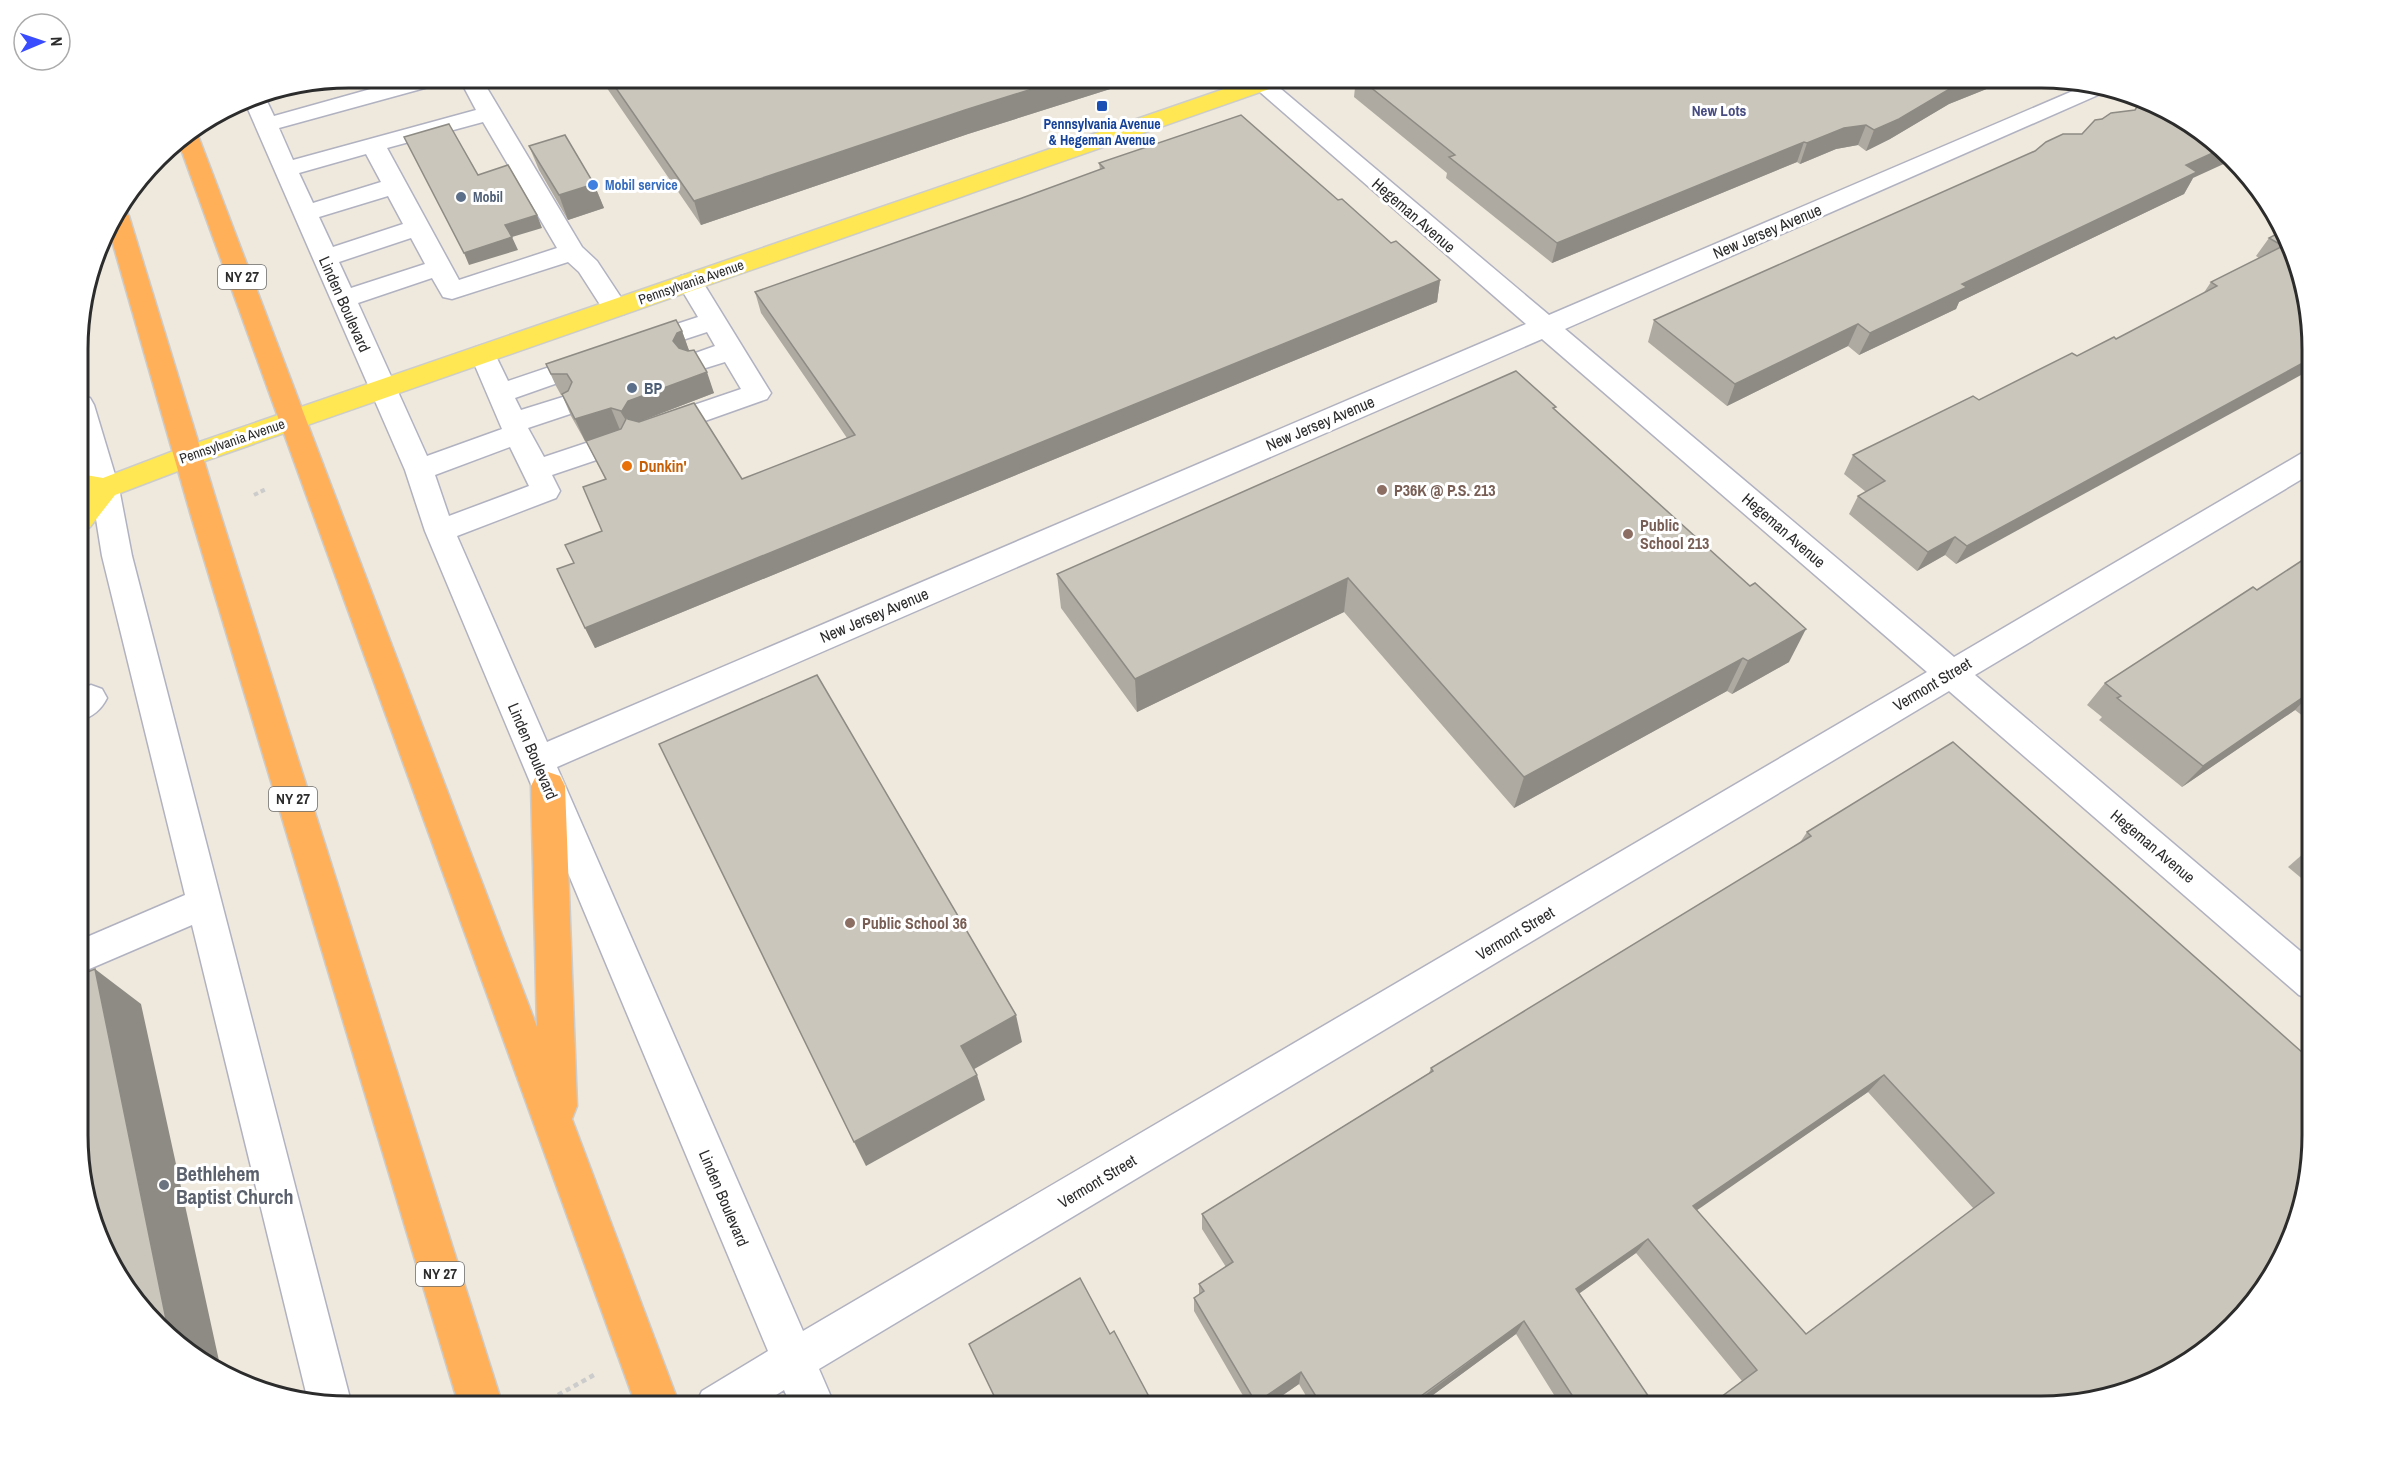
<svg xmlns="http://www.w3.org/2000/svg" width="2391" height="1484" viewBox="0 0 2391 1484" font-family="'Archivo Narrow',sans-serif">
<rect width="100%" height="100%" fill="#efe9dd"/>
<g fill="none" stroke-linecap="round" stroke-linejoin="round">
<defs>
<g id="minor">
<path d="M410,78H446L443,83L279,128L293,160L476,110L459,78H481L582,247L597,261L628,308L624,314L615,316L606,314L579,272L568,262L452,299L443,297L432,278L358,303L427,456L502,429L470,354L474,348L483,345L492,348L508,381L594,352L603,355L607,361L603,367L515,398L521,410L566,396L576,398L580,405L576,412L528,428L544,457L619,432L629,435L633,442L629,449L552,475L560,491L556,498L457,536L547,742L1526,324L1244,78H1268L1549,315L2089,84L2114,88L1565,329L1954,657L2302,453L2312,450V473L1975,675L2312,961V1000L2299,995L1949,691L819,1369L835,1406H791L784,1390L759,1406H695L702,1391L768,1351L425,531L405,470L244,100L264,95L274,116ZM483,122L557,248L459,280L387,148ZM366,154L381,182L313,203L299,173ZM388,196L403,224L333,247L319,217ZM411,238L425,264L351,288L339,262ZM1542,339L1927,672L803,1331L557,767ZM510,447L529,486L449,516L435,475Z"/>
<path d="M690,274L699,276L771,393L767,399L657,438L647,435L643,428L647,421L741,389L725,362L696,371L687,368L683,362L687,356L715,346L707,332L640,354L631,351L627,345L631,339L698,317L677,282L681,276Z"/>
<path d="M80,396L90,398L94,405L119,488L132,556L352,1406L308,1401L192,925L80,973V940L185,895L102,556L91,488L80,453Z"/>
<path d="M91,685L102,689L107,698C101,710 93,716 80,721V689Z"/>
</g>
<path id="major" d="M1256,78H1289L1286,83L199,463L115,495L90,527L80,531V499L84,495L80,494V474L103,478L179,449Z"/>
<g id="highway">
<path d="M196,130L537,1027L531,786L536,776L548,772L560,776L565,786L577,1106L572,1119L680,1406H636L178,141Z"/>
<path d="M121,210L126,211L129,216L221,516L503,1406H459L191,516L108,227Z"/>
</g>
</defs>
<!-- minor casing -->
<use href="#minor" stroke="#b1b2c1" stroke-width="3"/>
<!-- major casing -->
<use href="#major" stroke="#ccc" stroke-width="3"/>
<!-- highway casing -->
<use href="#highway" stroke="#ccc" stroke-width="3"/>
<!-- path-far1 -->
<path stroke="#ccc" stroke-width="4" stroke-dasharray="4.5 3" stroke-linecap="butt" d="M254,495L266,489"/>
<!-- path -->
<path stroke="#ccc" stroke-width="4.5" stroke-dasharray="5 4" stroke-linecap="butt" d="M558,1395L594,1375"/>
<!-- minor -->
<use href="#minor" fill="#fff" fill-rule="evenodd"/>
<!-- major -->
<use href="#major" fill="#fee752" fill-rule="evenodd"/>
<!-- highway -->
<use href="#highway" fill="#ffb058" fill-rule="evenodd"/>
</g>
<!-- wall -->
<g fill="#aeaaa2" fill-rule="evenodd">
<path d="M600,78H1145L968,134L701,225Z"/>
<path d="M1356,78H2010L2009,80L1949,104L1890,139L1866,151L1858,145L1836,149L1800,164L1797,162L1552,263L1446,178L1447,173L1354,97Z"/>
<path d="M529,146L594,184L604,208L568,220L539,170Z"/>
<path d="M1099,163L1338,200L1391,243L1440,280L1437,302L595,648L585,628L573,563L602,531L605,479L586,441L618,430L585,441L571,416L562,395H561L556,386L546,364L682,331L689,351L714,393L638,422L742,479L847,438L761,313L755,292L1022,198L1100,170Z"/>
<path d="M2193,178L2184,194L1959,302L1956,309L1859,355L1848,346L1727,406L1648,342L1654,320Z"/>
<path d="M2282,231L2312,332L1956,564L1945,555L1917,571L1849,514L1858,496L1866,492L1844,474L1853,455L2116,339L2203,294L2211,282L2259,258L2256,256L2269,238Z"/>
<path d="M1555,410L1789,662L1732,694L1727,691L1514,808L1344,612L1137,712L1061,608L1057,574Z"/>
<path d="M2312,554V723L2295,710L2182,787L2099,720L2102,717L2087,705L2105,683L2257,590Z"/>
<path d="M1807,832L2312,1061L1742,1381L1636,1253L1579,1293L1655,1406H1561L1516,1334L1418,1406H1312L1299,1384L1267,1406H1249L1194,1311V1298L1199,1294V1284L1226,1267L1202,1229V1214L1429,1073L1431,1068L1799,844ZM1868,1092L1974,1209L1806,1334L1696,1210Z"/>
<path d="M2312,846V887L2288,867Z"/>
</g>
<!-- shaded-wall -->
<g fill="#8d8b84">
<path d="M1067,78H1145L968,134L701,225L694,201L965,110Z"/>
<path d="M1972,78H2010L2009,80L1949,104L1890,139L1866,151L1874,130L1958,84Z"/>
<path d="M1866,125L1858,145L1836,149L1800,164L1807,143L1844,128Z"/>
<path d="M1804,142L1797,162L1552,263L1557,243Z"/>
<path d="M2217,151L2228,162L2193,178L2184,194L1959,302L1956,309L1859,355L1870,333L2186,165Z"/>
<path d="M594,184L604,208L568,220L559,195Z"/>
<path d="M537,215L542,228L512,237L518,250L469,265L464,253L505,225Z"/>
<path d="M1440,280L1437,302L595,648L585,628Z"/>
<path d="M1858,324L1848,346L1727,406L1735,384Z"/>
<path d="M682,331L690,353L681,363L673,341L677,333Z"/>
<path d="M2312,358V369L1956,564L1967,546Z"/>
<path d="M707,372L714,393L636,423L626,419L622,411L628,401Z"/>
<path d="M611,408L620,430L585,441L575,419Z"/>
<path d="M1955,537L1945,555L1917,571L1928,552Z"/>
<path d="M1348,578L1344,612L1137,712L1135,679Z"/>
<path d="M1806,629L1789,662L1732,694L1748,661Z"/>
<path d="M1743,658L1727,691L1514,808L1524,777Z"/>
<path d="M2312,691V692L2295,710L2182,787L2203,766Z"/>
<path d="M95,969L141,1004L221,1370L199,1360L168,1329Z"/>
<path d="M1016,1015L1022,1042L969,1072L961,1046Z"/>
<path d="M977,1075L985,1100L866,1166L854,1142Z"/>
<path d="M1884,1075L1868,1092L1680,1222L1693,1206Z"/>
<path d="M1648,1239L1636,1253L1566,1303L1576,1289Z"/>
<path d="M1524,1321L1516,1334L1418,1406H1410Z"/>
<path d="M1301,1372L1299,1384L1267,1406H1256V1403Z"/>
</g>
<!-- building -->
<g fill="#cac6bc" stroke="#8d8b84" stroke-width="1.5" fill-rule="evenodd">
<path d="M609,78H1067L965,110L694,201Z"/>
<path d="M1359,78H1972L1958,84L1899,119L1874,130L1866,125L1844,128L1807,143L1804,142L1557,243L1449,157L1455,155Z"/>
<path d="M2141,101L2192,124L2217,151L2186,165L2197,172L1962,284L1967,287L1870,333L1858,324L1735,384L1654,320L2035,151L2046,142L2063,134H2082L2095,120L2102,119L2111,113L2135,110L2140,102Z"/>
<path d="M1241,115L1338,200L1342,199L1391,243L1396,241L1440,280L585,628L557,569L574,563L565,545L602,531L583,487L606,479L586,441L621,429L626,419L621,411L611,408L575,419L562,394L568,391L572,382L567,374H551L546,364L676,320L682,331L677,333L673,341L679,348L688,351L694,350L707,372L628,401L622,411L628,419L639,422L694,403L742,479L855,435L755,292L1022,198L1104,168L1099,163Z"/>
<path d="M449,124L478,175L508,165L537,215L505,225L512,237L464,253L404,137Z"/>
<path d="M565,135L594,184L559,195L529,146Z"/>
<path d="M2282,231L2312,332V358L1967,546L1955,537L1928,552L1858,496L1885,481L1853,455L1973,396L1979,400L2072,353L2077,356L2114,337L2116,339L2217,286L2211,282L2283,246L2269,238Z"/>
<path d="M1516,371L1556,407L1553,408L1750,586L1755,583L1806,629L1748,661L1743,658L1524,777L1348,578L1135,679L1057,574Z"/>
<path d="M2312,554V691L2203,766L2117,698L2121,696L2105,683L2253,587L2257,590Z"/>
<path d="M817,675L1016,1015L961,1046L977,1075L854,1142L659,744Z"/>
<path d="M1953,742L2312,1061V1152L2299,1221L2267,1285L2195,1352L2174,1370L2059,1405L1709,1406L1757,1370L1648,1239L1576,1289L1655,1406H1579L1524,1321L1410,1404L1408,1401L1401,1406H1322L1301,1372L1256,1403L1194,1298L1204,1291L1199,1284L1233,1262L1202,1214L1433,1071L1431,1068L1811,836L1807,832ZM1884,1075L1994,1193L1806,1334L1693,1206Z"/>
<path d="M95,969L168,1329L124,1285L80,1169V975Z"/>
<path d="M1080,1278L1110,1334L1114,1331L1154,1406H999L969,1344Z"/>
</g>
<!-- markers -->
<rect fill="#1a4fb4" stroke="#fff" stroke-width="2" x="1096" y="100" width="12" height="12" rx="3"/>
<circle fill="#3f7fe0" stroke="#fff" stroke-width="2" cx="593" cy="185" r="6"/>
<g fill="#5c6f8a" stroke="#fff" stroke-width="2">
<circle cx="461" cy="197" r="6"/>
<circle cx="632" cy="388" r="6"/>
</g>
<circle fill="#e8710a" stroke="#fff" stroke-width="2" cx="627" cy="466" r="6"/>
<g fill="#8d6e63" stroke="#fff" stroke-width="2">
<circle cx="1382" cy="490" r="6"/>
<circle cx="1628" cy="534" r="6"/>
<circle cx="850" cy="923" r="6"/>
</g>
<circle fill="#6b7280" stroke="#fff" stroke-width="2" cx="164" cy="1185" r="6"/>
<g text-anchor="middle" stroke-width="6" stroke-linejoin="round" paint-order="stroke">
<!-- far-transit labels -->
<g font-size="14" font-weight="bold" fill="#164399" stroke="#fff">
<text x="1102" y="129">Pennsylvania Avenue<tspan x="1102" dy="16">&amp; Hegeman Avenue</tspan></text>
</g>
<!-- far-shop labels -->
<g font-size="14" font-weight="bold" fill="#366cbe" stroke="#fff" text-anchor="start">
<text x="605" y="190">Mobil service</text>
</g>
<!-- far-service labels -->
<g font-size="14" font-weight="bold" fill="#4e5e75" stroke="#fff" text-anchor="start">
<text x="473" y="202">Mobil</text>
</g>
<!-- far-street labels -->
<g font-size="14" fill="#2c2c2c" stroke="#fff">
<text transform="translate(691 282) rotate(-19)" y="5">Pennsylvania Avenue</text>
<text transform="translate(232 441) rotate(-19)" y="5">Pennsylvania Avenue</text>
</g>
<!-- far-neighbourhood labels -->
<g font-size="15" font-weight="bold" fill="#474c82" stroke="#fff">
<text x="1719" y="116">New Lots</text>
</g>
<!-- shield labels -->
<g fill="#fff" stroke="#6b6b6b" stroke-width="1.5">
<rect x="218" y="265" width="48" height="24" rx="4.5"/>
<rect x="269" y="787" width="48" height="24" rx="4.5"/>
<rect x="416" y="1262" width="48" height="24" rx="4.5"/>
</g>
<g font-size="15" font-weight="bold" fill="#2c2c2c">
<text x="242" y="282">NY 27</text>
<text x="293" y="804">NY 27</text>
<text x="440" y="1279">NY 27</text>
</g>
<!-- street labels -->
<g font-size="16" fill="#2c2c2c" stroke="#fff">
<text transform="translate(1414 215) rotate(41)" y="6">Hegeman Avenue</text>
<text transform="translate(1767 231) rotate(-23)" y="6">New Jersey Avenue</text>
<text transform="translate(345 304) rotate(66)" y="6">Linden Boulevard</text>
<text transform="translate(1320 423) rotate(-23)" y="6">New Jersey Avenue</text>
<text transform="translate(1784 530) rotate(41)" y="6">Hegeman Avenue</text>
<text transform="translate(874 615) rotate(-23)" y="6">New Jersey Avenue</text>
<text transform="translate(1932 684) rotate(-31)" y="6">Vermont Street</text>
<text transform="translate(533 751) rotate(67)" y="6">Linden Boulevard</text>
<text transform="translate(2153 846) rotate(40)" y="6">Hegeman Avenue</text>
<text transform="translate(1515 933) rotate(-31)" y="6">Vermont Street</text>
<text transform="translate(1097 1181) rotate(-31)" y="6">Vermont Street</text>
<text transform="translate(724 1198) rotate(67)" y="6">Linden Boulevard</text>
</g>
<!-- service labels -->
<g font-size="16" font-weight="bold" fill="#4e5e75" stroke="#fff" text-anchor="start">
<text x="644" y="394">BP</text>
</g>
<!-- food labels -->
<g font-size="16" font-weight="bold" fill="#c56008" stroke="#fff" text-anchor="start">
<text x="639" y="472">Dunkin'</text>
</g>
<!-- education labels -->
<g font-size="16" font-weight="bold" fill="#785e54" stroke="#fff" text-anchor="start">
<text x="1394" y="496">P36K @ P.S. 213</text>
<text x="1640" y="531">Public<tspan x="1640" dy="18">School 213</tspan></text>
<text x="862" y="929">Public School 36</text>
</g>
<!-- near-worship labels -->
<g font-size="20" font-weight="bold" fill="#5b616d" stroke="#fff" text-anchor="start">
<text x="176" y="1181">Bethlehem<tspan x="176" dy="23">Baptist Church</tspan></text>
</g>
</g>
<!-- crop -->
<path d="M0 0H2391V1484H0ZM349 88H2041A261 261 0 0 1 2302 349V1135A261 261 0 0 1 2041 1396H349A261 261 0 0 1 88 1135V349A261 261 0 0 1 349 88Z" fill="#fff" fill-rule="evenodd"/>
<path fill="none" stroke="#2c2c2c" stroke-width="3" d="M349 88H2041A261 261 0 0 1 2302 349V1135A261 261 0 0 1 2041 1396H349A261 261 0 0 1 88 1135V349A261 261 0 0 1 349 88Z"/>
<!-- north arrow -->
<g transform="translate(42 42) rotate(88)"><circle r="28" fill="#ffffff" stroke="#ababab" stroke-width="1.5"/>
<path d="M0-4.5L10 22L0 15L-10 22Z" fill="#3a4cff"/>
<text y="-9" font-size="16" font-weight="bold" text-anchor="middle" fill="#2c2c2c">N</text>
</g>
</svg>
